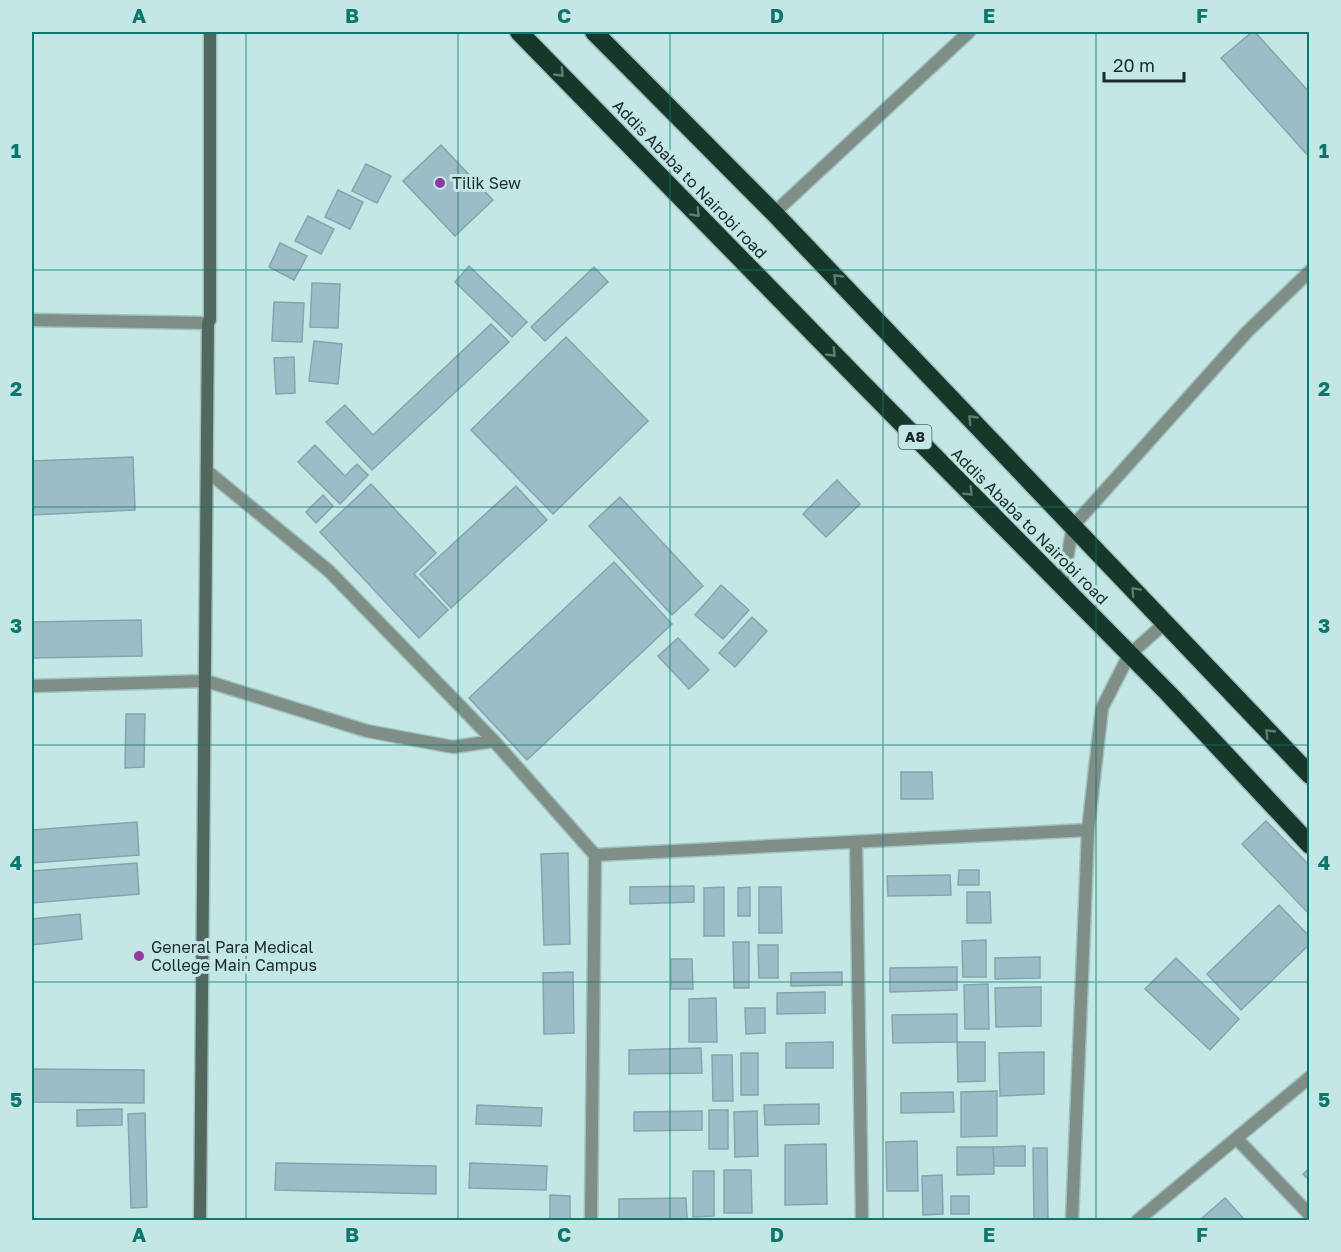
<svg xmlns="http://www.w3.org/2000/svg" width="1341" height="1252" viewBox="0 0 1341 1252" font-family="'Golos Text',sans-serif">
<rect width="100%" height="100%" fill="#c2e7e4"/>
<!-- building -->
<g fill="#9cbdc7" stroke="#84a5ae" stroke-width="1.5">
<path d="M1252,32H1255L1310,93V158L1221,58Z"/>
<path d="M441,145L493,200L455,236L403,181Z"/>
<path d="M366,164L391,176L377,203L352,191Z"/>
<path d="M338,190L363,202L350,229L325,217Z"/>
<path d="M308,216L334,229L321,254L295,241Z"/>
<path d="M280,243L307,256L294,280L269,267Z"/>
<path d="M469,266L527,322L512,337L455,282Z"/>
<path d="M594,267L608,282L545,341L531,327Z"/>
<path d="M312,283L340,284L338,328L310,327Z"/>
<path d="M274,302L304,303L302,342L272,341Z"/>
<path d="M491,324L509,342L372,470L326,422L345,405L373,435Z"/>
<path d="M566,337L648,421L553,514L471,430Z"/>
<path d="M314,341L342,344L338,384L309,381Z"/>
<path d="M294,357L295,393L276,394L274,358Z"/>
<path d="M315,445L345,476L357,464L368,475L340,504L298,462Z"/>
<path d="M133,457L135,510L32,515V461Z"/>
<path d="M837,480L860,504L826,537L803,514Z"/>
<path d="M371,484L436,553L414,574L448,610L419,638L320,532Z"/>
<path d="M516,486L547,520L451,608L420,574Z"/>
<path d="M323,495L333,506L316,523L306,512Z"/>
<path d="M620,497L703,586L672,615L589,526Z"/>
<path d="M614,562L672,624L527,760L469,698Z"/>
<path d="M721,585L749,610L723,639L695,615Z"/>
<path d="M752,617L767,631L735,667L719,653Z"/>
<path d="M141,620L142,656L32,658V622Z"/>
<path d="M678,638L709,670L689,689L658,656Z"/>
<path d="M126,714H145L144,767L125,768Z"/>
<path d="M901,772H932L933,799H901Z"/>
<path d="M1266,821L1310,866V915L1242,844Z"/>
<path d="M137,822L139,855L32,863V830Z"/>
<path d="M568,853L570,944L544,945L541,854Z"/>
<path d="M137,863L139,894L32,903V871Z"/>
<path d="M959,870H979V885H958Z"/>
<path d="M950,875L951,895L888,896L887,876Z"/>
<path d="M694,886V902L630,904V887Z"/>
<path d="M724,887V936H704V888Z"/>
<path d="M750,887V916H738V888Z"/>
<path d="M759,887H781L782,933H759Z"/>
<path d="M967,892H990L991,923H967Z"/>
<path d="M1279,905L1310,937V944L1241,1010L1207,974Z"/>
<path d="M80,914L82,939L32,945V919Z"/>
<path d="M986,940V977H963L962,941Z"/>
<path d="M733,942H749V988H734Z"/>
<path d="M758,945H778V978H759Z"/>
<path d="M1040,957V978L995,979V958Z"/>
<path d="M1176,958L1239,1019L1210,1050L1145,989Z"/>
<path d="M671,959H692L693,989H671Z"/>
<path d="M957,967V990L890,992V968Z"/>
<path d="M573,972L574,1033L544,1034L543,973Z"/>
<path d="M842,972V985L791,986V973Z"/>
<path d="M988,984L989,1029H965L964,985Z"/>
<path d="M1041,987V1026L996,1027L995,988Z"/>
<path d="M825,992V1013L777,1014V993Z"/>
<path d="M716,998L717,1042H689V999Z"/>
<path d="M745,1008H765V1033L746,1034Z"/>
<path d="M957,1014V1042L893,1043L892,1015Z"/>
<path d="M833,1042V1068H786V1043Z"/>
<path d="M957,1042H985V1081L958,1082Z"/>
<path d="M701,1048L702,1073L629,1074V1050Z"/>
<path d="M1044,1052V1094L1000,1096L999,1053Z"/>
<rect x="741" y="1053" width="17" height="42"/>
<path d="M712,1055H732L733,1101H713Z"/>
<path d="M32,1069L144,1070V1103L32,1102Z"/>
<path d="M997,1091V1136L961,1137V1092Z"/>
<path d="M953,1092L954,1112L901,1113V1093Z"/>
<path d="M819,1104V1124L765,1125L764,1105Z"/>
<path d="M477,1105L542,1108L541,1126L476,1124Z"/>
<path d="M122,1109V1125L77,1126V1110Z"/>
<rect x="709" y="1110" width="19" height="39"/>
<path d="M702,1111V1130L634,1131V1112Z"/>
<path d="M757,1111L758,1156L735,1157L734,1112Z"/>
<path d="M145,1113L147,1207L131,1208L128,1114Z"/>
<path d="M917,1141L918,1191H887L886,1142Z"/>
<path d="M826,1144L827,1204L785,1205V1145Z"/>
<path d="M1025,1146V1166H994L993,1147Z"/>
<path d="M957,1147H993L994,1174L957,1175Z"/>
<path d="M1033,1148H1047L1048,1220H1034Z"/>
<path d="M276,1163L436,1166V1194L275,1190Z"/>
<path d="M470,1163L547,1166L546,1190L469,1188Z"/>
<path d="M1310,1168V1181L1303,1174Z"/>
<path d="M724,1170H751L752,1213H724Z"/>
<path d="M693,1171H714V1216L693,1217Z"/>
<path d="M942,1175L943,1214L923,1215L922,1176Z"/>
<path d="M550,1195L570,1196V1220H550Z"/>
<rect x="951" y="1196" width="18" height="18"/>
<path d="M686,1198L687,1219L619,1220V1199Z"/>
<path d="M1225,1198L1245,1220H1200Z"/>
</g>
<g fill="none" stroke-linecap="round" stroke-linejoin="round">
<defs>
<path id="lane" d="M774,213L969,32"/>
<g id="street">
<path d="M32,320L208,323"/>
<path d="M207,471L329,571L494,741L595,855L1088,830"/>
<path d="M1062,585L1073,526L1246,333L1310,271"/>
<path d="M32,686L206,681L367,731L453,747L494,741"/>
<path d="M856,842L862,1220"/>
<path d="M1237,1139L1310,1215"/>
<path d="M591,1220L595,855"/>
<path d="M1072,1220L1088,830L1102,708L1129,655L1165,623"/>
<path d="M1138,1220L1310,1077"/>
</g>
<path id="secondary" d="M200,1220L208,323L210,320V32"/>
<g id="highway">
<path d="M519,32L862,383L1169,694L1310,845"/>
<path d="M594,32L774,213L1310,775"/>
</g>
</defs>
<!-- lane casing -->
<use href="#lane" stroke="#a1c1bf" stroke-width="15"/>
<!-- street casing -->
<use href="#street" stroke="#a1c1bf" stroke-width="15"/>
<!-- secondary casing -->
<use href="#secondary" stroke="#a1c1bf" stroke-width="15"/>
<!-- highway casing -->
<use href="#highway" stroke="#a1c1bf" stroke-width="21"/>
<!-- lane -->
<use href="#lane" stroke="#7f8e87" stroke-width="12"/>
<!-- street -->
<use href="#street" stroke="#7f8e87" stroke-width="12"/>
<!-- secondary -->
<use href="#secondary" stroke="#52685e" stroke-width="12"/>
<!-- highway -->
<use href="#highway" stroke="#163729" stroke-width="18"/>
</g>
<!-- one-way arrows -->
<defs><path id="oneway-chevron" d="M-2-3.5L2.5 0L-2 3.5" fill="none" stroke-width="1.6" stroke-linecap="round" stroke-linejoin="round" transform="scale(1.5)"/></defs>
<g stroke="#5b7d74">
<use href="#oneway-chevron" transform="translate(560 73) rotate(46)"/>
<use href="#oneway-chevron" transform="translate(696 213) rotate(46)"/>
<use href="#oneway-chevron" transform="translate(837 278) rotate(-134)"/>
<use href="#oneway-chevron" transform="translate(832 353) rotate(46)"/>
<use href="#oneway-chevron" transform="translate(972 419) rotate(-134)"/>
<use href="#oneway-chevron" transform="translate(969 492) rotate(45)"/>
<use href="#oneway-chevron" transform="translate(1135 591) rotate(-133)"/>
<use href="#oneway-chevron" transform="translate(1269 733) rotate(-134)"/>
</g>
<!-- grid -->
<path fill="none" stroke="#0f766e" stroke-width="1.5" stroke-opacity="0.55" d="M246,32V1220M458,32V1220M670,32V1220M883,32V1220M1096,32V1220M32,270H1310M32,507H1310M32,745H1310M32,982H1310"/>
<!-- markers -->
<g fill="#9439a3" stroke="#c2e7e4" stroke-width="2">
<circle cx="440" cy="183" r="6"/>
<circle cx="139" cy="956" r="6"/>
</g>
<g text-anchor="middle" stroke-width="6" stroke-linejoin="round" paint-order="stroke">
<!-- shield labels -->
<rect fill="#c2e7e4" stroke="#4e6361" stroke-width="1.5" x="898.5" y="425" width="33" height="24" rx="4.5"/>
<g font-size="15" font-weight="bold" fill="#1c2a29">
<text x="915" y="442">A8</text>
</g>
<!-- street labels -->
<g font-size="16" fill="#1c2a29" stroke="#c2e7e4">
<text transform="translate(690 179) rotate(46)" y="6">Addis Ababa to Nairobi road</text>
<text transform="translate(1030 526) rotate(45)" y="6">Addis Ababa to Nairobi road</text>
</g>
<!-- poi labels -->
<g font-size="16" fill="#1c2a29" stroke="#c2e7e4" text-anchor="start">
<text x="452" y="189">Tilik Sew</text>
<text x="151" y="953">General Para Medical<tspan x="151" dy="18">College Main Campus</tspan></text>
</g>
</g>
<!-- border -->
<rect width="1341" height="1252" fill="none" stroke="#c2e7e4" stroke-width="66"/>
<!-- scale -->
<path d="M1104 72v9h80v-9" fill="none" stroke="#1c2a29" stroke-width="3"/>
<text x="1113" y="72" font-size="18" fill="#1c2a29" stroke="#c2e7e4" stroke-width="4.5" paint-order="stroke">20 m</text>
<rect x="33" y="33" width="1275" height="1186" fill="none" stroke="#0f766e" stroke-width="2"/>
<g font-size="20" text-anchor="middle" font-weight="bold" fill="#0f766e">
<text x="139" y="23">A</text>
<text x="352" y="23">B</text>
<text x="564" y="23">C</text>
<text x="777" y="23">D</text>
<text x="989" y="23">E</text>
<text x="1202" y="23">F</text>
<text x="16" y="158">1</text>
<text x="1324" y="158">1</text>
<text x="16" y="396">2</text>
<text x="1324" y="396">2</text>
<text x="16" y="633">3</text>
<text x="1324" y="633">3</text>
<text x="16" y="870">4</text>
<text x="1324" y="870">4</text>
<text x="16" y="1107">5</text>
<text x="1324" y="1107">5</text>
<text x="139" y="1242">A</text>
<text x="352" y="1242">B</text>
<text x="564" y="1242">C</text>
<text x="777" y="1242">D</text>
<text x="989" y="1242">E</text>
<text x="1202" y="1242">F</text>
</g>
</svg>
